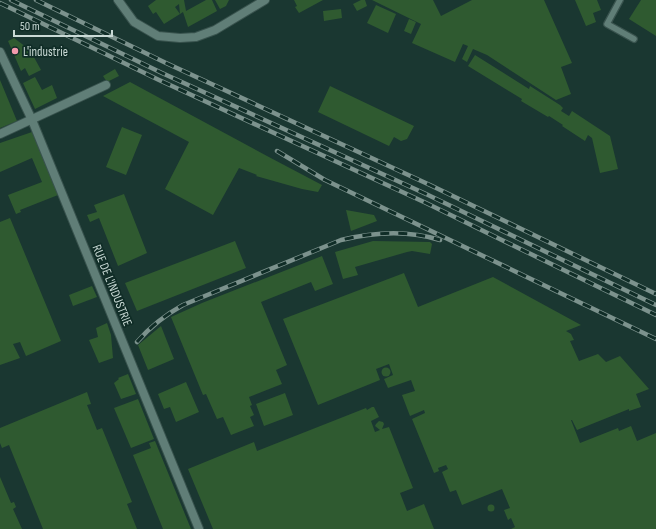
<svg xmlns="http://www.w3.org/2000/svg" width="656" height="529" viewBox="0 0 656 529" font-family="'Sofia Sans Condensed',sans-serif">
<rect width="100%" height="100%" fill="#1a3731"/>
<!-- building -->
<g fill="#2f5a30">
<path d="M156,0H184L186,11L206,0H212L217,11L188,27L183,12L180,14L179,4L175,7L180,14L164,24L156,12L153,14L148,6Z"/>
<path d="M215,0H229L226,6L220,9Z"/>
<path d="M294,0H323L299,13L295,7L297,6Z"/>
<path d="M361,0H365L367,6L357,11L353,4Z"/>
<path d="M372,0H433L441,16L472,0H544L572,63L561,67L571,94L556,100L487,55L473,49L467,62L462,59L468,46L463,44L455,62L412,43L421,24Z"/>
<path d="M575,0H597L601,10L593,13L596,22L586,26Z"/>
<path d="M641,0H656V36L629,19Z"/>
<path d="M376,5L396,14L388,33L367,23Z"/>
<path d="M341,9L342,18L324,21L323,11Z"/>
<path d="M409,19L416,22L411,34L404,31Z"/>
<path d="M14,38L30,50L41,70L29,76L25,68L21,71L8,41Z"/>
<path d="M59,51L63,55L61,57L57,52Z"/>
<path d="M475,55L529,89L530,86L560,105L563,108L561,111L569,116L572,111L610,136L618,169L600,173L592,138L588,135L585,141L562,126L563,125L549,116L548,117L521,101L522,99L468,66Z"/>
<path d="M115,69L119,76L107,82L103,76Z"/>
<path d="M35,77L42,90L52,85L57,98L35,109L23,83Z"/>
<path d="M0,80L17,121L0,128Z"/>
<path d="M130,82L267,156L322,185L318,192L302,189L256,176L257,175L239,168L213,215L165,189L189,142L103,96Z"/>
<path d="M330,86L414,126L407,139L401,141L394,137L389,146L318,112Z"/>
<path d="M122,127L142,135L126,175L106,167Z"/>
<path d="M32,132L58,195L20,210L21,212L16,214L8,195L42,182L32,158L0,172V143Z"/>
<path d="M124,194L147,253L118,266L99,218L90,222L87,215L97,212L94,205Z"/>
<path d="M346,210L374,215L377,221L351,231Z"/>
<path d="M10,218L61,341L26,356L20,342L13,344L20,358L0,365V222Z"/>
<path d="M235,241L246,268L137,311L125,283Z"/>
<path d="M373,241L430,242L432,244L430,254L412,251L407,252L355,267L358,275L343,279L335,252Z"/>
<path d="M322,256L333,284L315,291L311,282L261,302L287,365L276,370L282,384L249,397L252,405L250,406L254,415L250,417L254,426L231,435L223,417L217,419L206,394L203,395L171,317L202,303Z"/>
<path d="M404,273L418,307L493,277L581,325L566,331L571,334L574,340L570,341L579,361L598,354L606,362L620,356L649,389L636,394L641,407L629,411V409L577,430L572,420H571L580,443L618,428L619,431L631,426L637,441L656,433V529H511L515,527L511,518L508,520L504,510L510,508L502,489L462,505L456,490L450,492L442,472L448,469L446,465L438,468L439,471L434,473L412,419L425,413L424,410L410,416L402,395L415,391L411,380L388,388L384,379L393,375L389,364L376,369L380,380L318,405L283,319Z"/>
<path d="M92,286L97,297L73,306L69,295Z"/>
<path d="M107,323L111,335L113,358L99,363L89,340L98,337L96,328Z"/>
<path d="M161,326L174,359L148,370L138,345Z"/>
<circle cx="386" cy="372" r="4.5"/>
<path d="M128,374L136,394L121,399L114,383L119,379L118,378Z"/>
<path d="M186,382L199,412L176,422L170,407L164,409L158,394Z"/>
<path d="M87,392L91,404L87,405L97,430L102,428L132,502L127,504L137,529H43L9,445L2,448L0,443V428Z"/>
<path d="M285,393L293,415L264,426L256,404Z"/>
<path d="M138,399L154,439L131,448L114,408Z"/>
<path d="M372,407H374L379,417L371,421L375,432L380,430L375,426L376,424L379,421L383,422L384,424L382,429L389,427L413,488L400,493L407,511L424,504L434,529H213L188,469L254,442L257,451L366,408L367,410Z"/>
<path d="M155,441L191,529H163L133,455L151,448L149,443Z"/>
<path d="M0,477L11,503L14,502L16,507L13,509L22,529H0Z"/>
<circle cx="491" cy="508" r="3.5"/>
</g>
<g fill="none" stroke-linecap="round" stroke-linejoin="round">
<defs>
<path id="lane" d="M620,0L607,24L634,39"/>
<g id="street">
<path d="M118,0L134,22L158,36L180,38L196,37L215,30L265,0"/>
<path d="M0,52L32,120L199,529"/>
<path d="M0,134L106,85"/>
</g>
</defs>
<!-- lane casing -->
<use href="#lane" stroke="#39534e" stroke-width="8"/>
<!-- street casing -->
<use href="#street" stroke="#39534e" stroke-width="10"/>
<!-- lane -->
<use href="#lane" stroke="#607e77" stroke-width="5.5"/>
<!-- street -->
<use href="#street" stroke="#607e77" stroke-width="8"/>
<defs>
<g id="rail">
<path d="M11,0L162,73L426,194L656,305"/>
<path d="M36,0L166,63L430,185L656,294"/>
<path d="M0,3L159,80L424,202L656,315"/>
<path d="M277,151L325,180L656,339"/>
<path d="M137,342C150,327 165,315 183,305L341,240C374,232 408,230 440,240"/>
</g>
</defs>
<!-- rail casing -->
<use href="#rail" stroke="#7c928d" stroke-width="4.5"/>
<!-- rail -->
<use href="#rail" stroke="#102d27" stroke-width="3" stroke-dasharray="9" stroke-linecap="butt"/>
</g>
<!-- markers -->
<circle fill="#f39aac" stroke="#102d27" stroke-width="1.5" cx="15" cy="51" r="4"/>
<g text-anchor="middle" stroke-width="3.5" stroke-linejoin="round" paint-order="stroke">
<!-- poi labels -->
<g font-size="13" fill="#cadad6" stroke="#102d27" text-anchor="start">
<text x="23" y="56">L'industrie</text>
</g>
<!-- street labels -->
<g font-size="13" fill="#cadad6" stroke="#102d27">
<text transform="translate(113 285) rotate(68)" y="5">RUE DE L'INDUSTRIE</text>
</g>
</g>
<!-- scale -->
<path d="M14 30v6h98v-6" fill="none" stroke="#cadad6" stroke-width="2"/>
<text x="20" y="30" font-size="12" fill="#cadad6" stroke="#102d27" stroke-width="3" paint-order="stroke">50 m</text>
</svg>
